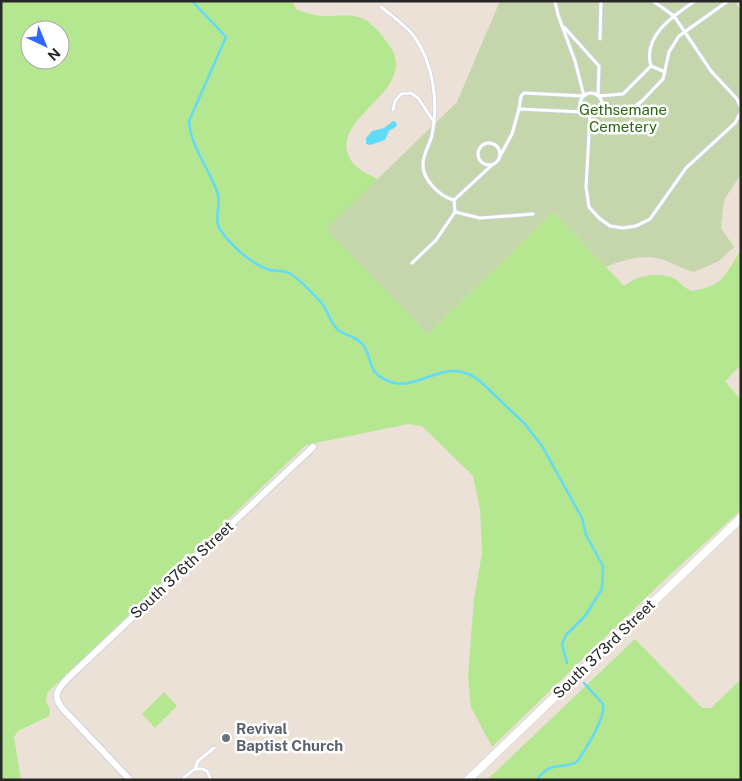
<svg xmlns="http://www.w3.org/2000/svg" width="742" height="781" viewBox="0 0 742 781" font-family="'Public Sans',sans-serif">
<rect width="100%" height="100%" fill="#ebe1d7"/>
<!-- green -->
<g fill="#b4e78f" fill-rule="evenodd">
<path d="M1,1H292L297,10C305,12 315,16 323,16C336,17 349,13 361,18C371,21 380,33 386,41C428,91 321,117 352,162C358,170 370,175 378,179L327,229L428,334L553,212L624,286C639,275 658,271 675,279C681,283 685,289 692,291C724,286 724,276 741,250V365L725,381L741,400V510L662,582L492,747L471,707L468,675L474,599L482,553L480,509L473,476L422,426L408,424L306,445L47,693L46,701L50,709L49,716L18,731L14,737L21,780H1ZM30,30H60V60H30Z"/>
<path d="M635,639L702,708H711L741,679V780H487Z"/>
<path d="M164,692L177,706L155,728L142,714Z"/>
</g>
<!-- cemetery -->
<path fill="#c5d6ad" d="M500,1H735L741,12V174L724,200L721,228L734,247L719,261L694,272C682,269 672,262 661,259C645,254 620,260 606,267L553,212L428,334L326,229L457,102Z"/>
<!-- water -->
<path fill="#61dbf7" d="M393,121L396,122L397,126L389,131L385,140L370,145L366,144V138L372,131L384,128Z"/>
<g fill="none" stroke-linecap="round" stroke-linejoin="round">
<!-- stream -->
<g stroke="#61dbf7" stroke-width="2.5">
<path d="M192,1L226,37L189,121C190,146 210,170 218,194C221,206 213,220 221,231C232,246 250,263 267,269C274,272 283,270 289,273C300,279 311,292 320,301C328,309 329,322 338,330C346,336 357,336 363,345C374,359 365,373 391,382C420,392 447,353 481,382L525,424L542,446L582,518L586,535L603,566L602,589L585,616L566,635L562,644L567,663"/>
<path d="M537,780C550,760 561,770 577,762C585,750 606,718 603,704L584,683"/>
</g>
<defs>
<g id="service">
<path d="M653,1L674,16L711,71L737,99L741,108"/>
<path d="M381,7C392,16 404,24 413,35C433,62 439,102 432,135C430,144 423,154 423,164C422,179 440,197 454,200L492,165"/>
<path d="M564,27L599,66L598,96L623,94L651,66L665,72"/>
<path d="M600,39L601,1"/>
<path d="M651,66C642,36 674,15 695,1"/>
<circle cx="591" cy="104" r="11"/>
<path d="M519,109L521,96L524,93L584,96L575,61L558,15L555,1"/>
<path d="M393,110L395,101L401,94L411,93L418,98L434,122"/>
<path d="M599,112H627L642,101L663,79L669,52L679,36L728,1"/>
<path d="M590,116L586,187L589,207L599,218L610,226L623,228L636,226L650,219L686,168L735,123L741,112"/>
<circle cx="489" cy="154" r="11"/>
<path d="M500,156L512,134L519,109L583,112"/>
<path d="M454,200L455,212L480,218L533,214"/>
<path d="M412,263L436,240L455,212"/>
<path d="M195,769L198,761L214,748"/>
<path d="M182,780C190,772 196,765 207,771L211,780"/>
</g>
<path id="minor" d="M130,780L62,708C52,695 58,689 67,679L313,447"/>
<path id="tertiary" d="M468,780L741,518"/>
</defs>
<!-- service casing -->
<use href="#service" stroke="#ccd2e2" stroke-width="4.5"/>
<!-- minor casing -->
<use href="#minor" stroke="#ccd2e2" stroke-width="8"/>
<!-- tertiary casing -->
<use href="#tertiary" stroke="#ccd2e2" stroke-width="9"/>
<!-- service -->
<use href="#service" stroke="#fff" stroke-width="3"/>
<!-- minor -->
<use href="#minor" stroke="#fff" stroke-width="6"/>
<!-- tertiary -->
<use href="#tertiary" stroke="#fff" stroke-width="8"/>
</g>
<!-- markers -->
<circle fill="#6b7280" stroke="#fff" stroke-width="2" cx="226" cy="738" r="5"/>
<g text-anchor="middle" stroke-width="5" stroke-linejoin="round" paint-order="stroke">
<!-- park labels -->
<g font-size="15" fill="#2c6814" stroke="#fff">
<text x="623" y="115">Gethsemane<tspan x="623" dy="17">Cemetery</tspan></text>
</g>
<!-- street labels -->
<g font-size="15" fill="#272727" stroke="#fff">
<text transform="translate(182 570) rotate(-43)" y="5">South 376th Street</text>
<text transform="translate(604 649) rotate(-44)" y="5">South 373rd Street</text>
</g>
<!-- worship labels -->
<g font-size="15" font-weight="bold" fill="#5b616d" stroke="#fff" text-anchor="start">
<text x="236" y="734">Revival<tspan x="236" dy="17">Baptist Church</tspan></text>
</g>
</g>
<!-- border -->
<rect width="742" height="781" fill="none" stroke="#272727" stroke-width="5"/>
<!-- north arrow -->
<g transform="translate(45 45) rotate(136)"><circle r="24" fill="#ffffff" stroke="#a9a9a9"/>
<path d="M0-4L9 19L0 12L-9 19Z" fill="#3068ff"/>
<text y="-8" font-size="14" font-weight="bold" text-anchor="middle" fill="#272727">N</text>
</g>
</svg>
